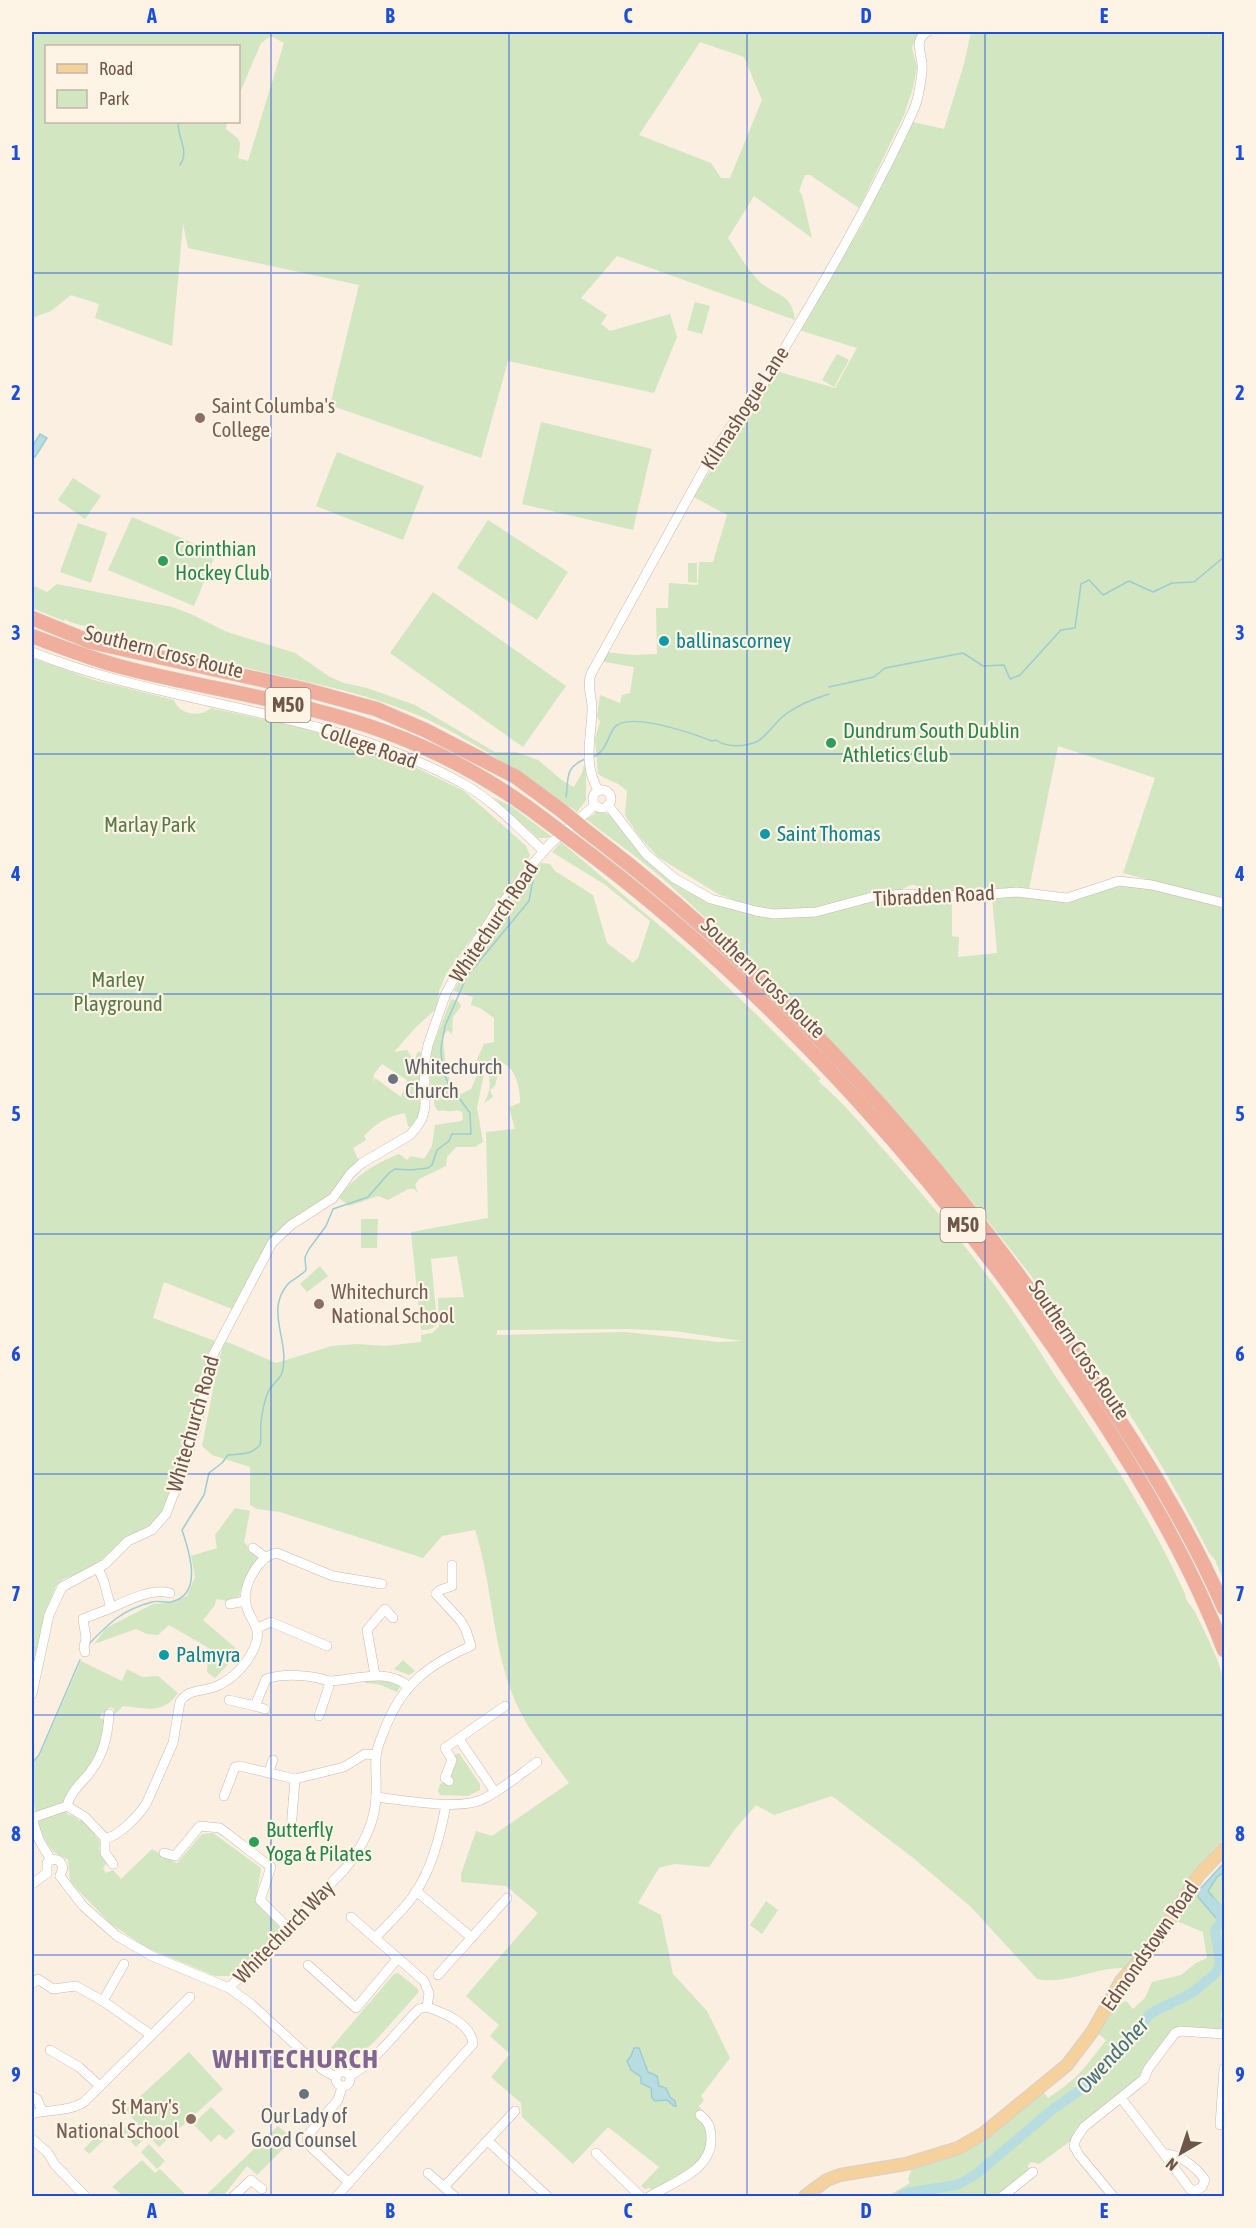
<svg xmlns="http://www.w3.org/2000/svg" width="1256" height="2228" viewBox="0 0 1256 2228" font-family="'Asap Condensed',sans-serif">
<rect width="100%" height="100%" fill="#faefe1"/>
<!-- green -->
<g fill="#d1e6c1" fill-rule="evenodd">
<path d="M32,32H918L912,48L917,67L913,88L904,115L859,208L810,175H805L799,191L802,195L812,238L754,196L728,238C736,250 750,274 762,284C779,296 792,295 795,320L617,256L581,298L607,315L601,324L610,331L670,314L677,337L654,393L508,361L481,458L330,405L359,285L188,248L183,224L172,346L95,318L99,304L71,295L51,311L32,318ZM271,36L284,43L248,161L238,158C242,138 241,141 226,129L227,122H46V46H238L239,95L261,43ZM700,42L744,57L762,100L730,178H721L711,163L639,135Z"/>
<path d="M971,32H1209L1207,40L1210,32H1224V900L1123,873L1155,778L1058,746L1029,889L1003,888L979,891H922L915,885H910L901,890L868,894L822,907L772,911L750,906L718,894L658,857L638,835L625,815L627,791C617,781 608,781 598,774L595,739L600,722L597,716L600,695L620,703L622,695L630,693L634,667L599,661L604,652L634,655L657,654L656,608H668L669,583L698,585L699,562H713L727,515L694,497L730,438L760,399L776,371L835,388L857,348L799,330L862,225L913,122L944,129L964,64Z"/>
<path d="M695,302L710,306L702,334L687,330Z"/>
<path d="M837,354L849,360L834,387L822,380Z"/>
<path d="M541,422L652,449L633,530L522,504Z"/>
<path d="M337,452L424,486L403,540L316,506Z"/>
<path d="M73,478L101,496L85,519L58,500Z"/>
<path d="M132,517L216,553L194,606L108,570Z"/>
<path d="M488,520L568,572L537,620L457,568Z"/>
<path d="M78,523L107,533L91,583L60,572Z"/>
<path d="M688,563H697V583L688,582Z"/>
<path d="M57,584L172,607L191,614L227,632L295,653L330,677L344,683L367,688L415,705L495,752H516L538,760L563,781L574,787L582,773L586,757V800L577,812C571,807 564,804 558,800C515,769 470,739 422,717C366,692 306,682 247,668C187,655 129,639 70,622L65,619L64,621L32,608V585L47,592Z"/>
<path d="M433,592L566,686L523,747L390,653Z"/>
<path d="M32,658L94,680L174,700C179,715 200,718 211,708L299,727L337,738L413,766L464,791L526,846L530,855L523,868L446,974L439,991L437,1008L415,1028L394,1052L407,1050L414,1061L418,1051L422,1053L421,1112L412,1128L408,1126L405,1113C386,1117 378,1122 364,1136L366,1140L353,1148L359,1161L329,1198L281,1228L269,1240L232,1309L164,1282L153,1318L215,1341L208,1358L191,1442L166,1506L157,1522L130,1535L101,1560L85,1571L63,1579L56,1586L44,1615L32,1677ZM382,1064L407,1080L401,1097L375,1078L373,1083L374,1074Z"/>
<path d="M493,797L511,806L551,836L548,838H538Z"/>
<path d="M595,812H601L611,815L645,859L668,877L766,916L901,898L952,899V936L959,937L958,957L997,953L992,896H1037L1063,902L1109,888L1123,886L1159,890L1224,908V1582L1215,1560L1209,1553C1153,1440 1081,1338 1003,1240C899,1108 788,991 663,879C638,857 611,839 586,819L595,814Z"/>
<path d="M561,842L693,954L758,1016L821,1079L818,1081C845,1104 867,1131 890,1157C934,1207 977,1259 1015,1314C1031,1337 1045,1360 1060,1383C1107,1451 1151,1519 1185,1594C1186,1603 1193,1607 1196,1614C1204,1631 1224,1668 1223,1684H1224V1839L1212,1851L1153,1936L1124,1968C1094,1967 1067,1985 1037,1979L971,1907L912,1857L832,1796L774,1815L756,1805L735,1829L709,1867L674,1864L659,1868L638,1903L661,1915L673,1974L707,2011L730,2058L701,2096L704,2100L699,2106L702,2110L697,2116L705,2121L710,2145L699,2166L654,2192L650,2188L645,2189L641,2186L659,2167L608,2127L573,2164L522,2117L521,2103L491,2077L510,2054L490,2036L499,2025L466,1996L538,1913L506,1886L461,1882V1874L476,1831L492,1836L569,1783C551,1758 529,1732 516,1703C492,1648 493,1586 475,1530L442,1536L423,1558L280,1512L257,1509L250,1505V1467L212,1455L202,1446L219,1359L225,1341L276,1363L332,1346L357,1344L385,1346L421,1342V1335L432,1333L439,1327L438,1298L464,1297L457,1256L431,1259L437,1322C434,1330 428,1330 421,1330L411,1232L488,1218L486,1132L515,1129L509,1107L520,1103C521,1092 516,1065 501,1063C498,1063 495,1065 491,1065L498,1073L495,1086L490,1090L493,1097L484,1103C491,1092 492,1078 485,1068L477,1108L483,1142L475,1147H456L447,1157L446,1166L419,1179L415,1185L418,1193L414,1189H408L388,1200L378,1196L349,1206L339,1198C354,1176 374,1164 399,1154L407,1160L411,1156L424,1159L432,1146L435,1125L461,1121L463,1119L462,1112L457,1110C450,1113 445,1109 438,1111L435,1107L430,1080V1054L451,999L458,1001L461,1006L453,1017L452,1035L448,1030L442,1037C447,1057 442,1079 461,1094L471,1089L477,1075L474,1066L484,1044L494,1042V1018L480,1008L471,1005L473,997L454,991L462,973L491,929L541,863L550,864L555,871L593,895L607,943L632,962L631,964L638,958L650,921L604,884L552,852ZM626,1329L674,1331L742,1341L719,1342L625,1332L494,1335L497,1334V1330Z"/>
<path d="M361,1219H378L377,1248H361Z"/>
<path d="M320,1266L328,1276L307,1292L300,1284Z"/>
<path d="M235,1508L250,1511L244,1542L257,1558V1562L241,1590L239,1598L227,1601L216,1599L215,1605L203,1620L240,1652L215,1678L207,1672L208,1658L212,1650L169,1625L158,1635L147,1634L136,1629L94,1644L106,1628L153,1604L166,1603L187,1596L195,1577L191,1556L217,1548L215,1535Z"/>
<path d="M403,1660L415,1671L409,1675L394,1669Z"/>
<path d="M81,1661L122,1681L127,1669L142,1677L158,1676L178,1693C162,1715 148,1708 123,1706L114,1715V1709L110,1707L104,1714L101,1713L100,1718L104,1720L105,1737L92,1764L64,1803L67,1814L73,1816L80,1821L82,1819L101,1843L99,1849L107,1862L103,1869L106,1873L113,1870L121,1879L152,1849L177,1863L202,1834L213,1833L261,1868L256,1903L281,1928L233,1976H215L145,1947L110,1923L75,1887L70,1881L68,1860C63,1856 56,1855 52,1850C33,1827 32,1792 32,1764L40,1755Z"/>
<path d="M378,1678L401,1685L397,1692L378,1684L365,1683V1680Z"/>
<path d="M459,1753L480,1784V1790L468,1796L440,1795L438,1791L440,1784L444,1782L452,1785L454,1779L450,1777L454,1756Z"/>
<path d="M1224,1872V2011L1221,2013V2017L1224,2019V2028L1168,2036L1146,2064L1142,2076L1075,2130L1072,2140L1039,2164L1031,2162L1028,2165L1029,2171L1028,2174L999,2196H888L910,2183L908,2179L913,2165L959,2153L1041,2089L1048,2098C1077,2079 1086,2067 1106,2040L1096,2032L1107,2011L1126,2001L1133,2009L1145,1998L1152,1982L1181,1975L1196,1963L1207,1958L1203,1932L1174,1920L1194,1893L1198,1891V1897L1224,1910L1208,1892L1217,1877Z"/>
<path d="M766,1901L778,1910L762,1934L750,1925Z"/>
<path d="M398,1973L418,1989V1993L374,2042L353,2061L337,2062L324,2056L394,1974Z"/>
<path d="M189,2052L223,2089L159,2147L125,2110Z"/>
<path d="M211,2107L235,2131L226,2140L219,2134L211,2142L193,2124Z"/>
<path d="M129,2123L144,2139L136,2147L121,2131Z"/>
<path d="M108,2124L114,2130L89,2154L84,2149Z"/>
<path d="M278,2126L293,2139L257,2175L247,2166L223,2196H205Z"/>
<path d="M149,2144L165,2161L157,2169L141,2152Z"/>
<path d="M142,2160L155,2173L160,2169L187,2196H124L112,2187Z"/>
</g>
<!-- water -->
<g fill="#b7dde1" stroke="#9fccd2" stroke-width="1.5">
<path d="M40,434L47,438L35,457L32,455V447Z"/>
<path d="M1224,1863V1872L1217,1877L1208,1891L1224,1910L1216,1918L1198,1897V1891Z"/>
<path d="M634,2048H639L648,2072L657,2076L659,2086L666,2088L670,2097L675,2101L676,2106H674L667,2100L655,2101L652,2098L651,2088L641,2083V2077L631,2070L627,2061L631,2056Z"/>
</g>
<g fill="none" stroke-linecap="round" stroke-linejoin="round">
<!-- stream -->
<g stroke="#9fccd2" stroke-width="1.5">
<path d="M178,122C177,138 190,150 180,165"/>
<path d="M829,687L874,677L885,668L963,653L983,666L1004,665L1010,679L1020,675L1061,630L1075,628L1081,584L1089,580L1103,595L1129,581L1153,592L1172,583L1194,582L1224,557"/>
<path d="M593,757C606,752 607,738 614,728C627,710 694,734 712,741L716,740C727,748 746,747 758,741C768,735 776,721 786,714C799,704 813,699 829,694"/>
<path d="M566,797C569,778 564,768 585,759"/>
<path d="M88,1645C109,1623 122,1610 152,1602C158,1600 165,1603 171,1602C204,1595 189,1551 182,1530L204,1495L209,1473L222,1463L228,1455C242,1453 250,1456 260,1445C262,1437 260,1430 261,1422C262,1413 264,1403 267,1395C270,1385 280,1380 282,1373C291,1342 264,1311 288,1284C293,1279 301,1276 306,1270L305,1257L309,1249L326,1226L333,1209L368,1197L389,1173L395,1169L410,1170L428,1168L432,1165L437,1150L449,1141L452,1134H471L470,1113L448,1083L442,1068L441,1048L445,1026L467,976L529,901L533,880"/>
<path d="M32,1763L39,1755L80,1660"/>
</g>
<!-- river -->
<path stroke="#b7dde1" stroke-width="10" d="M901,2196L907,2193L957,2185L975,2175L1052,2110L1094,2080L1151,2013L1192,1993L1215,1974L1220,1963L1215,1930L1222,1921L1220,1912L1212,1903"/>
<defs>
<g id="minor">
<path d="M32,652C173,708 333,709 467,786C496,803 518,828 544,851"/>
<circle cx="602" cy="799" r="9"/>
<path d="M598,790C583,764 591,739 592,711C593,698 586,687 591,674L710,458L734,422L753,401C810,306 868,210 914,109C918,100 923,73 922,64C921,52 914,40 927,32"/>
<path d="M608,805L646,854L674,878L711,899L756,911L774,914L816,912L872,897L904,894L964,896L1017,892L1067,898L1119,881L1152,885L1224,903"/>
<path d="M253,1548L265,1557"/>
<path d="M98,1568L104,1582L111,1608C128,1600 152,1588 170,1593"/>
<path d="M230,1604L245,1601"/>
<path d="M258,1628L271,1622L327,1646"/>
<path d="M85,1652L84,1647L86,1638L83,1619L111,1608"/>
<path d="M375,1675L367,1630L385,1609L393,1618"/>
<path d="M32,1694L49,1615L62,1587L105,1564L128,1541L152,1530L166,1514L184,1467L195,1432L213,1355L272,1243L291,1225L333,1198L350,1174L362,1163L410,1135L416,1128L422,1119L425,1107L424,1065L428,1045L446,993L461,965L498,909L535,861L550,844L595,805"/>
<path d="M229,1700L255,1706"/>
<path d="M265,1709L255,1706L266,1679C285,1673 311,1675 329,1681"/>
<path d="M319,1716L329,1686V1681C357,1680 386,1667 409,1687"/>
<path d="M459,1739L495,1792"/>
<path d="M268,1773L273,1760"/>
<path d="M449,1781L445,1778L452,1760L445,1748L505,1706"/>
<path d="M224,1796L235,1767L239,1766L295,1779L344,1767L365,1754L376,1755"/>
<path d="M376,1797C403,1800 460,1811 483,1799C502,1790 519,1775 537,1762"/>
<path d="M67,1806L85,1817L105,1838V1853L113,1864"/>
<path d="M32,1818L67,1806C70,1792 82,1783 91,1771C104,1754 108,1735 109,1714"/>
<path d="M32,1818L39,1840L51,1860"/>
<path d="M291,1830L295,1779"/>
<path d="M105,1838C118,1838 141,1813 147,1802L173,1743L180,1702C188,1688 204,1692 217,1686C235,1678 250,1661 256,1643C262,1627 248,1618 246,1604C242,1586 259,1555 277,1553L333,1576L382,1584"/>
<path d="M164,1853L175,1856L200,1826L220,1828L271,1867L260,1900L288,1928"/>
<path d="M47,1873V1863C54,1857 61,1859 63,1868L60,1876"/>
<path d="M60,1876L83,1906L117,1936L152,1956L229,1988L251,2004L323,2070L336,2077"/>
<path d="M32,1884L47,1873"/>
<path d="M416,1891L471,1937"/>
<path d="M351,1917L424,1981L429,1993L427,2007"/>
<path d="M376,1937C389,1923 405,1909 416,1892C432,1867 441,1833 446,1804"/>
<path d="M308,1965L356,2008L398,1958"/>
<path d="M438,1975L507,1898"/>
<path d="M32,1984L38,1979L53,1989L76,1986L103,2001L151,2035"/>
<path d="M229,1988L344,1870C362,1848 376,1823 376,1794C377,1782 375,1769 376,1757C377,1746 382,1736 386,1726C403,1683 430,1664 471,1646L466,1630L460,1620L436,1594L440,1590L452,1586V1565"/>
<path d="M103,2001L124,1964"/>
<path d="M50,2050L79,2067L100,2086"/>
<circle cx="343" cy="2079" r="7"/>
<path d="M350,2075C370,2068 402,2025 419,2009L427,2007"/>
<path d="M342,2087L338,2100L308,2135L307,2141L310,2146L349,2183"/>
<path d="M32,2096L37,2099L42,2111"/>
<path d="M1121,2098L1164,2154C1180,2154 1196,2167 1205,2180L1202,2187L1195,2191L1190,2189L1164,2154"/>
<path d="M32,2114C49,2109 69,2112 84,2102L190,1997"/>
<path d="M1220,2125L1224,2069"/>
<path d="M32,2139L48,2153L55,2165L85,2196"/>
<path d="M488,2141L547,2196"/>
<path d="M596,2153L640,2196"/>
<path d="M428,2173L454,2196"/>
<path d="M444,2187L515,2111"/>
<path d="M234,2196L251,2180L262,2189"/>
<path d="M337,2196L473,2044C471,2023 444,2013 427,2007"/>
<path d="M650,2196C672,2183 712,2170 711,2139C711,2128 709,2122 700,2115"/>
<path d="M1003,2196L1033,2172"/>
<path d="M1113,2196L1079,2155L1074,2146L1076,2139L1084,2127L1144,2079L1148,2069L1175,2033L1180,2031L1224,2034"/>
</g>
<path id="major" d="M805,2196L827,2180L840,2175L906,2164L958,2148L984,2133L1067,2065L1092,2032L1121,1981L1153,1945L1199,1875L1224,1849"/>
<g id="highway">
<path d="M32,618L91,642L303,689L376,709L425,730L516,777L562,811"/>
<path d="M32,636C61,647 91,659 122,667C213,691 317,703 404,739C456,760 505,789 549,823"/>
<path d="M585,830C780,978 946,1164 1083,1366C1136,1443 1187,1523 1224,1608"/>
<path d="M573,841C774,990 953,1191 1089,1400C1141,1479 1190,1561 1224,1650"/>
</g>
</defs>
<!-- minor casing -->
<use href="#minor" stroke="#ccb9ac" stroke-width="10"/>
<!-- major casing -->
<use href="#major" stroke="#d7d0cc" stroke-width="14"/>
<!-- highway casing -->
<use href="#highway" stroke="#d7d0cc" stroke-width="15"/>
<!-- minor -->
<use href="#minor" stroke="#fff" stroke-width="9"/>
<!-- major -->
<use href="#major" stroke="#f5d19d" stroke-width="12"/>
<!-- highway -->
<use href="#highway" stroke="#f0af9c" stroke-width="14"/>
<defs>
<g id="highway-bridge">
<path d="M562,811L585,830"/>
<path d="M549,823L573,841"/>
</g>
</defs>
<!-- highway-bridge casing -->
<use href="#highway-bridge" stroke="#d7d0cc" stroke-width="15" stroke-linecap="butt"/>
<!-- highway-bridge -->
<use href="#highway-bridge" stroke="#f0af9c" stroke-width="14"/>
</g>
<!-- grid -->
<path fill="none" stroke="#1d4ed8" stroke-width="1.5" stroke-opacity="0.55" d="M271,32V2196M509,32V2196M747,32V2196M985,32V2196M32,273H1224M32,513H1224M32,754H1224M32,994H1224M32,1234H1224M32,1474H1224M32,1715H1224M32,1955H1224"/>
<!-- markers -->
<g fill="#8d6e63" stroke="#fdf4e6" stroke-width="2">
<circle cx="200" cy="418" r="6"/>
<circle cx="319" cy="1304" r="6"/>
<circle cx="191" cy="2119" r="6"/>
</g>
<g fill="#2e9e5b" stroke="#fdf4e6" stroke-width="2">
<circle cx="163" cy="561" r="6"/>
<circle cx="831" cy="743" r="6"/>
<circle cx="254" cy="1842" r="6"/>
</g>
<g fill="#0f9aa8" stroke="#fdf4e6" stroke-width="2">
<circle cx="664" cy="641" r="6"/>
<circle cx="765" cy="834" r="6"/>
<circle cx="164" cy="1655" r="6"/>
</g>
<g fill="#6b7280" stroke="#fdf4e6" stroke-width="2">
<circle cx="393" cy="1079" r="6"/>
<circle cx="304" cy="2094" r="6"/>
</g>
<g text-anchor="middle" stroke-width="4.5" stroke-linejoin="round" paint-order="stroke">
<!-- shield labels -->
<g fill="#fdf4e6" stroke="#9a8579" stroke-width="1.5">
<rect x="265.5" y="688" width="45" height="34" rx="4.5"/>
<rect x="940.5" y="1208" width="45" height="34" rx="4.5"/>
</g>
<g font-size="20" font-weight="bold" fill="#6f564a">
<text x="288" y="712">M50</text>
<text x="963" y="1232">M50</text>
</g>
<!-- education labels -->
<g font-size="21" fill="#785e54" stroke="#fdf4e6" text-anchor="start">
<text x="212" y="413">Saint Columba's<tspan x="212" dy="24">College</tspan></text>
<text x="331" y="1299">Whitechurch<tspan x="331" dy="24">National School</tspan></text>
<text x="179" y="2114" text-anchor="end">St Mary's<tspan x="179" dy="24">National School</tspan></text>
</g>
<!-- street labels -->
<g font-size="21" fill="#6f564a" stroke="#fdf4e6">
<text transform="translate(745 408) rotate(-57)" y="7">Kilmashogue Lane</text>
<text transform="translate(164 652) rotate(14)" y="7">Southern Cross Route</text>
<text transform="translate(369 746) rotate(19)" y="7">College Road</text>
<text transform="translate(934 896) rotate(-3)" y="7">Tibradden Road</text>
<text transform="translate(494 922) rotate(-56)" y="7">Whitechurch Road</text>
<text transform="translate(763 978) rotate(44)" y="7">Southern Cross Route</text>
<text transform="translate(1079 1350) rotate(56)" y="7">Southern Cross Route</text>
<text transform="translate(193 1424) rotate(-74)" y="7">Whitechurch Road</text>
<text transform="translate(284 1932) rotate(-46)" y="7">Whitechurch Way</text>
<text transform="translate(1150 1946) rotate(-55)" y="7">Edmondstown Road</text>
</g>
<!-- leisure labels -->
<g font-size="21" fill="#27864d" stroke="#fdf4e6" text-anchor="start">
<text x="175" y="556">Corinthian<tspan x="175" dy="24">Hockey Club</tspan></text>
<text x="843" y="738">Dundrum South Dublin<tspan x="843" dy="24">Athletics Club</tspan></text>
<text x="266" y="1837">Butterfly<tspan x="266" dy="24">Yoga &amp; Pilates</tspan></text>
</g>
<!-- culture labels -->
<g font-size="21" fill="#0d838f" stroke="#fdf4e6" text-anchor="start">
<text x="676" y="648">ballinascorney</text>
<text x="777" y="841">Saint Thomas</text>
<text x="176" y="1662">Palmyra</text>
</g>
<!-- park labels -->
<g font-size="21" fill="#577a46" stroke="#fdf4e6">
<text x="150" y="832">Marlay Park</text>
<text x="118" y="987">Marley<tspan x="118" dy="24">Playground</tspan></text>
</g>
<!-- worship labels -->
<g font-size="21" fill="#5b616d" stroke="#fdf4e6" text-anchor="start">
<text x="405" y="1074">Whitechurch<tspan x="405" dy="24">Church</tspan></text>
<text x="304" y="2123" text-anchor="middle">Our Lady of<tspan x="304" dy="24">Good Counsel</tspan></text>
</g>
<!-- water labels -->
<g font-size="22" font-style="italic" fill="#43737b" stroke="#fdf4e6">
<text transform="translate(1112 2055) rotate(-47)" y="8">Owendoher</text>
</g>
<!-- district labels -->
<g font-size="27" font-weight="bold" letter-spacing="1.5" fill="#816692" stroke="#fdf4e6">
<text x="296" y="2068">WHITECHURCH</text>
</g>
</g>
<!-- border -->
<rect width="1256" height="2228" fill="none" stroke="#fdf4e6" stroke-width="66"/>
<!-- legend -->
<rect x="45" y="45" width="195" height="78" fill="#fdf4e6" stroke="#c4b5a8" stroke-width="1.5"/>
<rect x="57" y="64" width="30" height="9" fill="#f5d19d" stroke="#c4b5a8" stroke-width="1.5"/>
<text x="99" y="75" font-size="18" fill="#6f564a">Road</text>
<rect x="57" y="90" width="30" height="18" fill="#d1e6c1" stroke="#c4b5a8" stroke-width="1.5"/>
<text x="99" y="105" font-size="18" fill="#6f564a">Park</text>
<!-- north arrow -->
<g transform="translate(1181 2153) rotate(219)" stroke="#fdf4e6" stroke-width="4.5" paint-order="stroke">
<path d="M0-4.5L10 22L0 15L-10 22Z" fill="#6f564a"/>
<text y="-9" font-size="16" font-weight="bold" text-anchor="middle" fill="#6f564a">N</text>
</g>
<rect x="33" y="33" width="1190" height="2162" fill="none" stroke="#1d4ed8" stroke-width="2"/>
<g font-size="20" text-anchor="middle" font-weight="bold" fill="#1d4ed8">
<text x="152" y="23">A</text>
<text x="390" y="23">B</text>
<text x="628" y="23">C</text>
<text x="866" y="23">D</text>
<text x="1104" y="23">E</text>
<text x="16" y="160">1</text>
<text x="1240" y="160">1</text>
<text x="16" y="400">2</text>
<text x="1240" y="400">2</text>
<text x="16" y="640">3</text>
<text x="1240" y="640">3</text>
<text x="16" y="881">4</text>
<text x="1240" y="881">4</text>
<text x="16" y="1121">5</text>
<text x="1240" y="1121">5</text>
<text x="16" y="1361">6</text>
<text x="1240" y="1361">6</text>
<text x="16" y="1601">7</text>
<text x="1240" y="1601">7</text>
<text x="16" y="1841">8</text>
<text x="1240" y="1841">8</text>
<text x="16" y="2082">9</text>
<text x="1240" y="2082">9</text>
<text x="152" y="2218">A</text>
<text x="390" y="2218">B</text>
<text x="628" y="2218">C</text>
<text x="866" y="2218">D</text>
<text x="1104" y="2218">E</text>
</g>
</svg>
